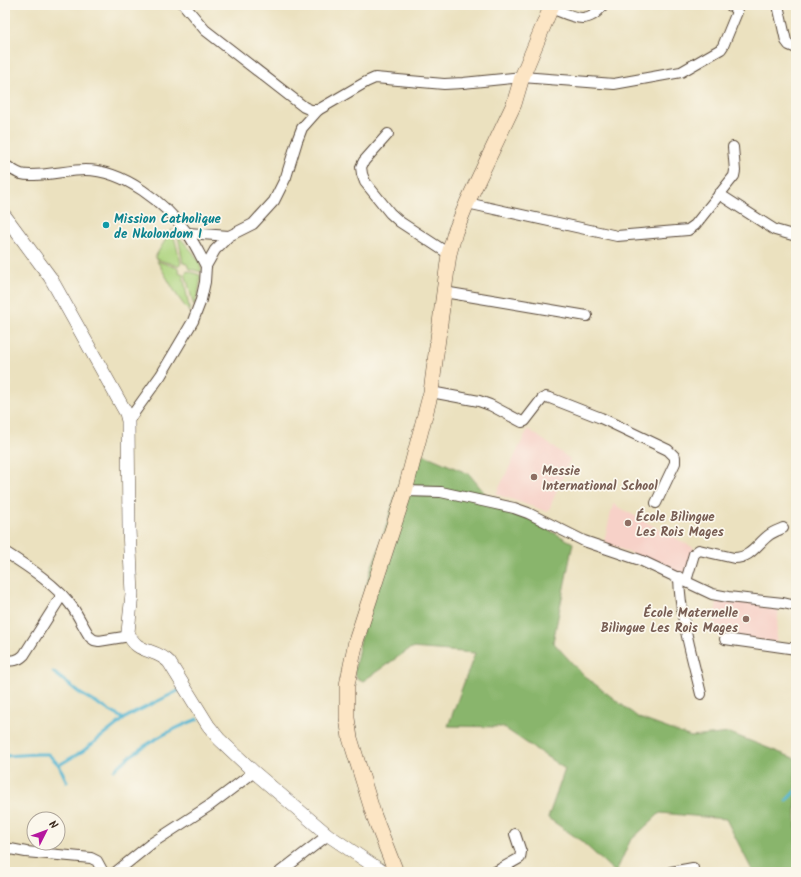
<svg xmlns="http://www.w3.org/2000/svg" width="801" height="877" viewBox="0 0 801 877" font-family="Kalam,sans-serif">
<rect width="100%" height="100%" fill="#fbf7ec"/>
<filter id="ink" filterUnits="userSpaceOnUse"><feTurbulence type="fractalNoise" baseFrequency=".025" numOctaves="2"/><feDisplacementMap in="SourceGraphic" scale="8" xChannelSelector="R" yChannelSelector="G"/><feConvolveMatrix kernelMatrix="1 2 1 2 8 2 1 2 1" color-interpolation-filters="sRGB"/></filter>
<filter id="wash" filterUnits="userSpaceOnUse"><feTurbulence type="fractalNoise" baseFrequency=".012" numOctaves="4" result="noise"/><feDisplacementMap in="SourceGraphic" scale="16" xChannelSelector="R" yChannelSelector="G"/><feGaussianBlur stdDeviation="0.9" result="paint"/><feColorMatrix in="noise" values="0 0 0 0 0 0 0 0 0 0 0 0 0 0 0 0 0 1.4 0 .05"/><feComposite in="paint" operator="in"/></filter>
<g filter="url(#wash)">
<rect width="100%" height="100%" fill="#ebe1bf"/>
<!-- built -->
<g fill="#f7d1c8">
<path d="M528,429L570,459L548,512L496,494Z"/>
<path d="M613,504L694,548L688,578L604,542Z"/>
<path d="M717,599L779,604L776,643L713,633Z"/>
</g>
<!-- green -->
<g fill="#acd37d" stroke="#747e4e">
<path d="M172,229L181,263L178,266L156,259L155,257Z"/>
<path d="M178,236C187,246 200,257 202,272L189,269L187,264L183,263Z"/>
<path d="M157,261L178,268L179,272L183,274L190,313L178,297Z"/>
<path d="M188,271L200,275C201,286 197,296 194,306L185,273Z"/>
</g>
<!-- forest -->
<path fill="#89b56c" stroke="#627045" d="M411,449L469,474L488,497L573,543L553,642L583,675L639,718L691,737L730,733L796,759V872H753L726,819L660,813L630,841L616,872H615L580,840L548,818L565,769L503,727L448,726L475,653L411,648L363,681L357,678L354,672L363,629L353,623L363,599L371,568L380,546L399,484L406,467Z"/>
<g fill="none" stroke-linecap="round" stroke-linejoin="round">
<!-- stream -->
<g stroke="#54b6d2" stroke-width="3">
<path d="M53,672L81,694L124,719"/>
<path d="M5,756L36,754H48L59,765L67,782"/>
<path d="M59,765L83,751L128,716L180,690"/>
<path d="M114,770C139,747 166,731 198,719"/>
<path d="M786,801L796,790"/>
</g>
</g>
</g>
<g filter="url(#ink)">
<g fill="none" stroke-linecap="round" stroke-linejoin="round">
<defs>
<g id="minor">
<path d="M184,5L205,30L304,107L311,110H318L366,82L375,78L444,84L463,83L522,77L614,84L681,72L721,49L723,46L737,12L733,7L729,5"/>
<path d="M778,5L786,41L789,45L796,48"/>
<path d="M551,8C572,16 587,27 603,5"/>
<path d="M388,134L364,161L361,167L362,174L365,182L390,213L400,222L449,254"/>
<path d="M5,165C10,168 15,172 21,174C35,178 68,170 85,170C124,170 165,203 188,234C195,244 200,255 206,266"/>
<path d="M719,194L775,230L796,236"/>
<path d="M467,203L617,236L688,230L695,225L734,176L735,171L733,147"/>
<path d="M188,233L229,236"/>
<path d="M444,292L587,316"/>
<path d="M431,392L479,401L490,405L522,422L525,421L542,399L546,397L550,398L601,418L668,450L675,457V463L656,503"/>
<path d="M128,421L161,375L193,321L201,300L205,282L206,266L215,250L229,236L253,224L274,201L286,177L297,141L302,128L318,110"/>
<path d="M405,491L441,492L514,508L528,513L584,541L640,560L712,594L728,597L783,603L796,606"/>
<path d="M5,552C27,566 58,586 73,608C79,617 84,628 90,637L94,640L99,641L130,636"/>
<path d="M679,577C680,617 692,656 701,694"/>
<path d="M686,581L694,554L699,550L734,558C751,558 757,544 769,535C773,532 779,530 783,528"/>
<path d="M725,639L796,649"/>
<path d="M5,660C13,661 18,661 24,655L62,595"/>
<path d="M5,848L26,852L91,858L97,861L103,872"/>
<path d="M116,872L152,843L209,806L254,772"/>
<path d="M280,872L328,835"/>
<path d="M495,872L520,858L521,852L515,834"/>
<path d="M671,872L693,868"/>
</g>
<path id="tertiary" d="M5,216L50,277L126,413L128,421L129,529L132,594L128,632C136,655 154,647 169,662L208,725L219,739L254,772L328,835L383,872"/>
<path id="secondary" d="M396,872L374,816L350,738L347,718V685L356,641L405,491L431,392L449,254L455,232L467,203L514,104L522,77L552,5"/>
</defs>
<!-- minor casing -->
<use href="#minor" stroke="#554536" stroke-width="12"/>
<!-- tertiary casing -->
<use href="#tertiary" stroke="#554536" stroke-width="14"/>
<!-- secondary casing -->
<use href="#secondary" stroke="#554536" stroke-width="16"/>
<!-- minor -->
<use href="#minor" stroke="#fff" stroke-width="10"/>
<!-- tertiary -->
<use href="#tertiary" stroke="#fff" stroke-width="13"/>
<!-- secondary -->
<use href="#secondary" stroke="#fce5c4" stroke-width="15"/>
</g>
</g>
<!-- markers -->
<circle fill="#0f9aa8" stroke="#fbf7ec" stroke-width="1.5" cx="106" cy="225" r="4"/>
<g fill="#8d6e63" stroke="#fbf7ec" stroke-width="1.5">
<circle cx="534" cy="477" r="4"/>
<circle cx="628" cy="523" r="4"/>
<circle cx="746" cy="619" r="4"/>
</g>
<g text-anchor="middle" stroke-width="3.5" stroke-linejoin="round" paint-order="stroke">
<!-- culture labels -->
<g font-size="13" font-weight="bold" fill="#0d838f" stroke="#fbf7ec" text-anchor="start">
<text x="114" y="223">Mission Catholique<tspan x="114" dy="15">de Nkolondom I</tspan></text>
</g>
<!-- education labels -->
<g font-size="13" font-weight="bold" fill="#785e54" stroke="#fbf7ec" text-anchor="start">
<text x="542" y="475">Messie<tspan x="542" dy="15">International School</tspan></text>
<text x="636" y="521">École Bilingue<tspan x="636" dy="15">Les Rois Mages</tspan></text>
<text x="738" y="617" text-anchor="end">École Maternelle<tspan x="738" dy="15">Bilingue Les Rois Mages</tspan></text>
</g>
</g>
<!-- margin -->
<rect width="801" height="877" fill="none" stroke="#fbf7ec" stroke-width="20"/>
<!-- north arrow -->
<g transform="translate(46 831) rotate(48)"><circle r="19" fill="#fbf7ec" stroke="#aea59a"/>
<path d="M0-3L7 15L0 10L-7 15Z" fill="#b5179e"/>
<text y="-6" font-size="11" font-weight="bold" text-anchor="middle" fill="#3b2a1e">N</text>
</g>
</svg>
